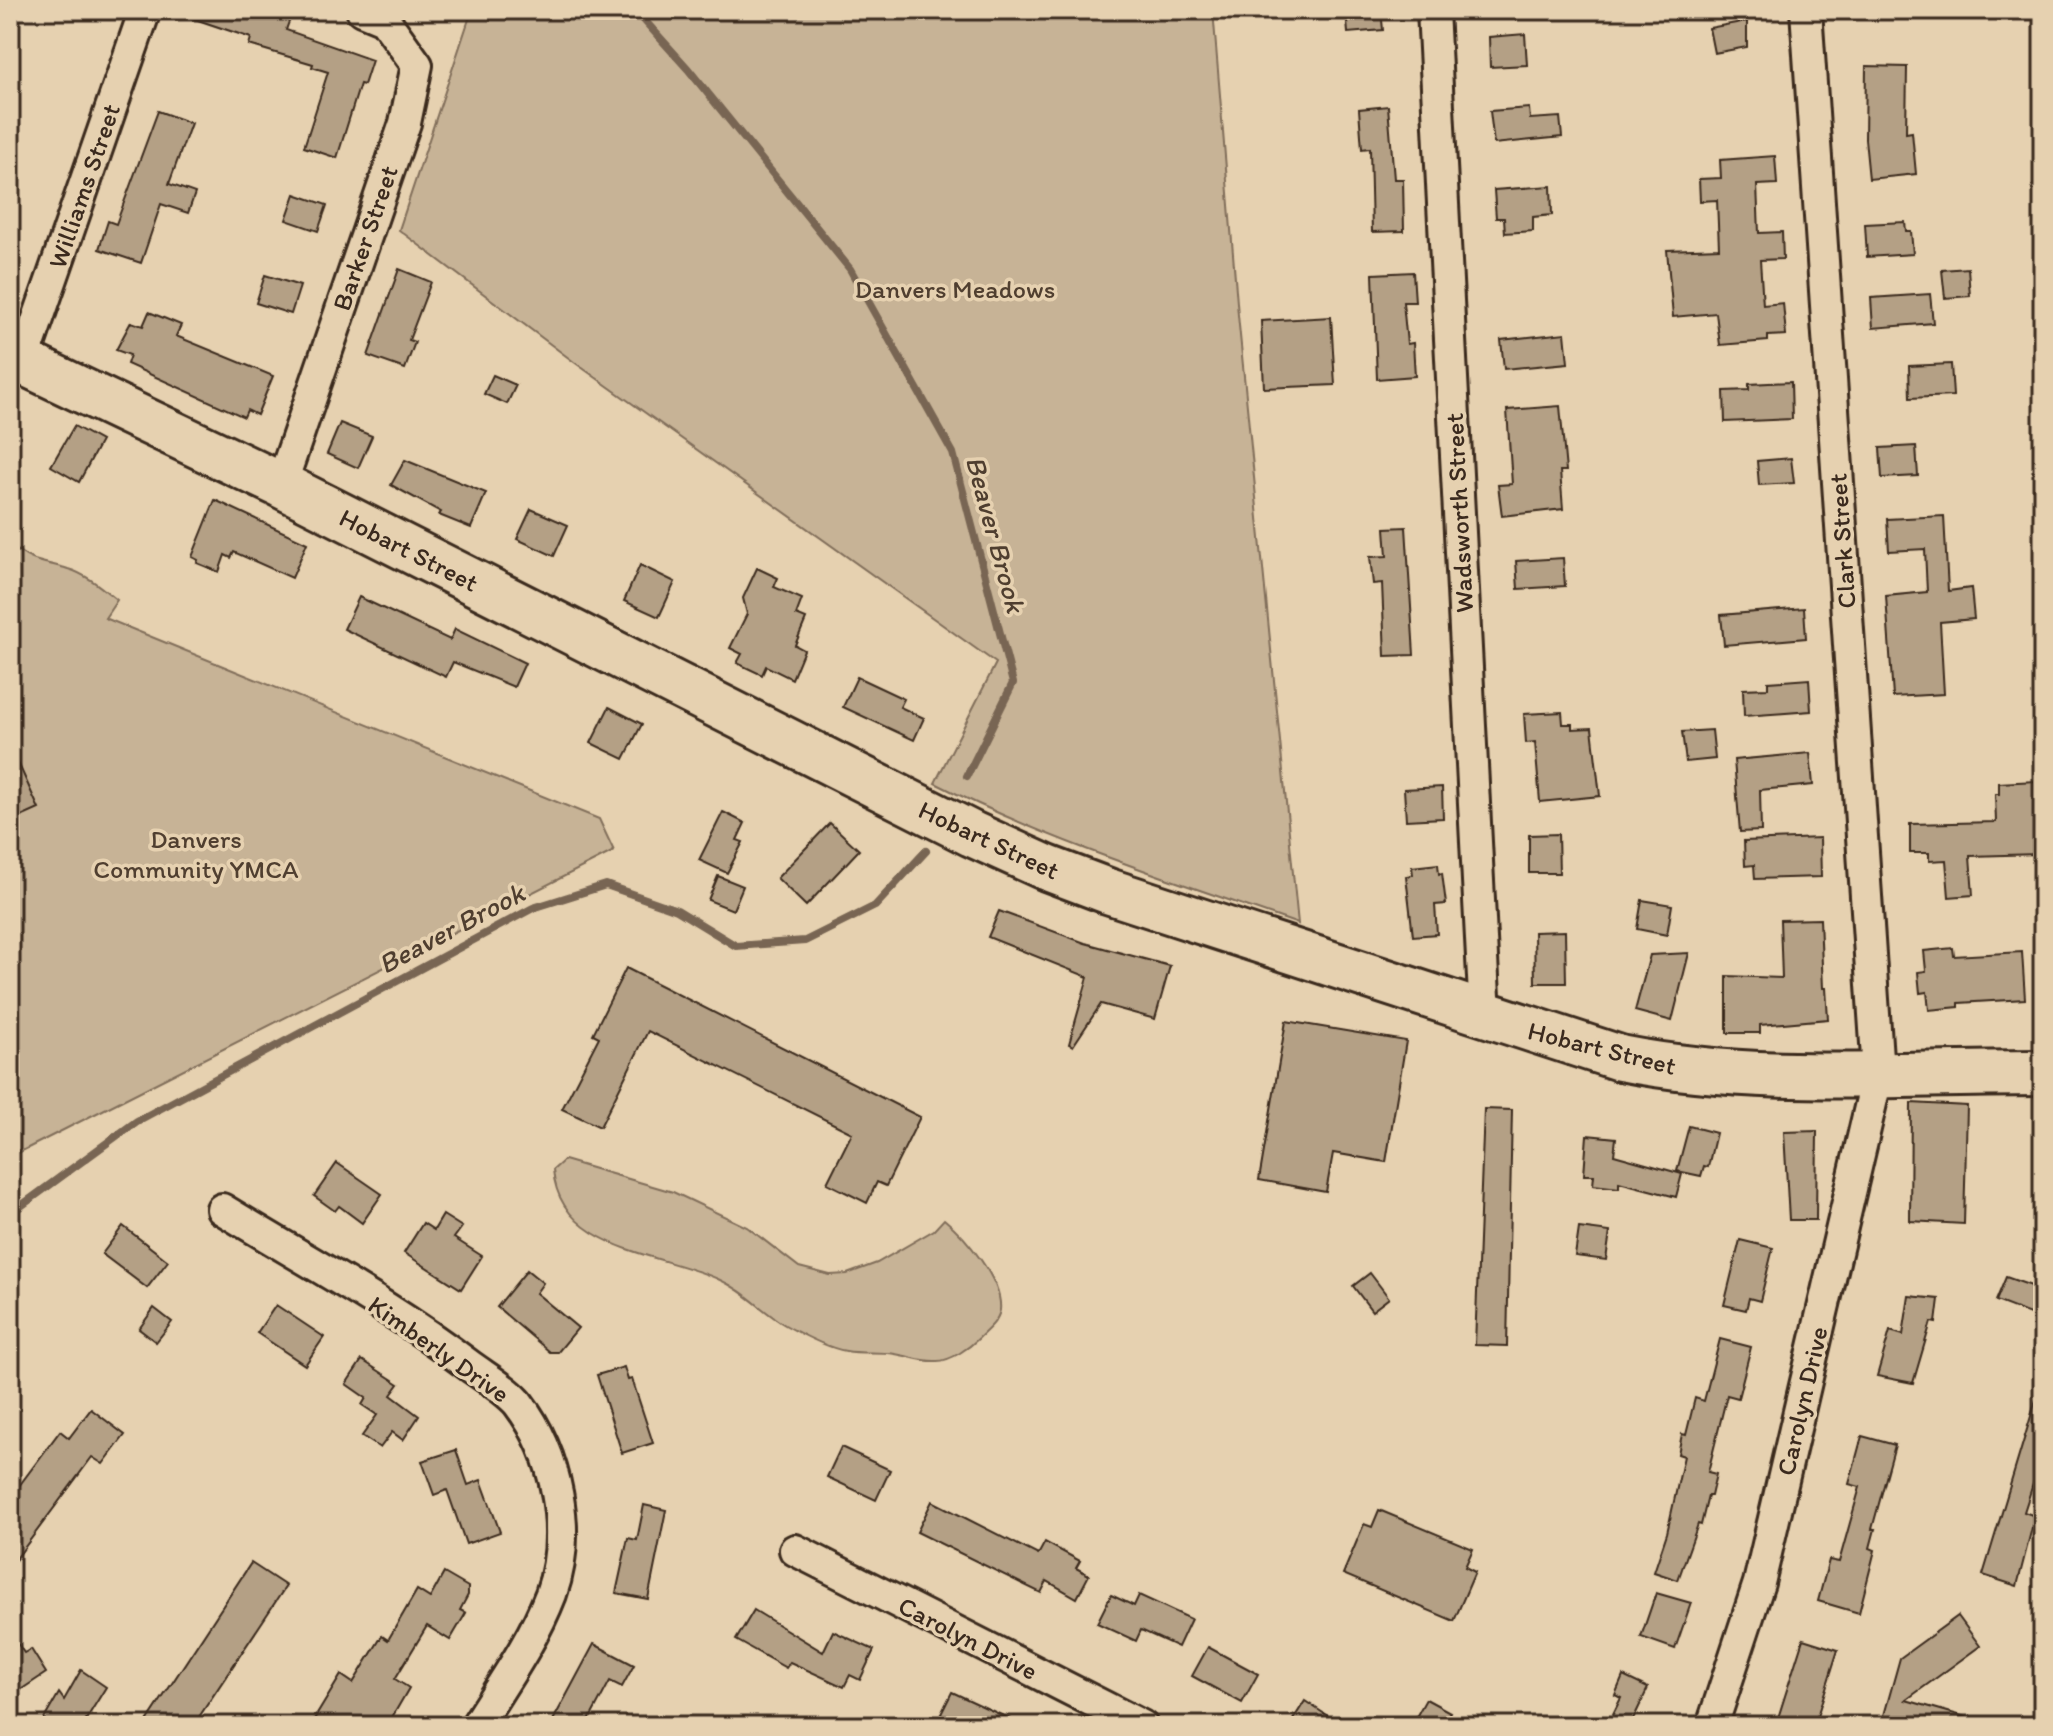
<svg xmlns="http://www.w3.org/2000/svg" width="2053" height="1736" viewBox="0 0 2053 1736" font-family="Itim,sans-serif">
<rect width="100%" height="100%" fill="#e6d1b0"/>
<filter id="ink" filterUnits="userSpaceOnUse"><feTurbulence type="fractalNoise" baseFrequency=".0125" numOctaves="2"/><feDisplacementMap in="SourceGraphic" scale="16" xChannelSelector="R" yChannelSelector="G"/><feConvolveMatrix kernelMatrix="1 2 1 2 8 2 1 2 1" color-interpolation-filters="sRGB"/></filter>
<g filter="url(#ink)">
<!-- green -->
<g fill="#c7b396" stroke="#816e5a" stroke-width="2">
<path d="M472,10H1213L1238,315L1298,924C1175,881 1051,842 935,783L996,663L574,362L399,230Z"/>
<path d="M10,544C32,564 42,561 68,569C86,574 102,588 117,600L105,618L599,819L614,851L10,1157Z"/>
<path d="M564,1160L673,1192L747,1227L799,1267L830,1275L847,1274L877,1263L934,1230L944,1219C965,1236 1003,1281 1000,1310C998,1322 987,1330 979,1338C969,1348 951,1361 937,1361C922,1362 909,1356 895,1354C879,1351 862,1354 846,1351C828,1348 801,1334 785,1325C762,1311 745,1291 720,1280C664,1253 560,1252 553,1170Z"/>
</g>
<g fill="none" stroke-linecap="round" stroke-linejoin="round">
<!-- stream -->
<g stroke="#786552" stroke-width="8">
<path d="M635,10L688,69L850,269L953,453L1013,683L967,776"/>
<path d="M10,1214L137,1121L533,908L606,885L677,910L736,946L805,941L875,906L926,851"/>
</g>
</g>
<!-- building -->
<g fill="#b4a085" stroke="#3b2a1e" stroke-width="2">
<path d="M181,10H271L291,16L286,30L372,60L364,85L360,84L337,158L304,147L328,72L312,67L313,64L249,45L251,38L180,14Z"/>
<path d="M1346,10H1381L1383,30L1348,33Z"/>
<path d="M1747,21V47L1714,53L1709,28Z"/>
<path d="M1525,34L1527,65L1490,67L1489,37Z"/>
<path d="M1866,66L1907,67L1906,133L1912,132L1916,174L1869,179L1865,139Z"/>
<path d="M1388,106L1394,179H1403L1404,231L1372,232L1370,148L1362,149L1359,109Z"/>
<path d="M1529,108L1530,119L1560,117L1562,137L1494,144L1490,111Z"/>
<path d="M158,111L191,123L169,184L195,193L188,213L161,204L141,263L99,249L108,221L116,224Z"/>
<path d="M1775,156L1777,184L1757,185L1759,233L1782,232L1783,259L1760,260L1763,305L1783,303L1786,335L1768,336V341L1720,345L1716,313L1673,317L1667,250L1719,248L1717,200L1700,201L1699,179L1721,178L1720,160Z"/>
<path d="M1551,186L1552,215L1533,217V231L1505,233L1504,218H1496L1494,190Z"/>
<path d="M295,194L327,205L318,231L286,220Z"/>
<path d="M1905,222L1906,231H1911L1913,254L1867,257L1865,224Z"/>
<path d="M1968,268L1970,296L1945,298L1942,270Z"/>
<path d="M399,269L431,282L409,340L415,342L405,369L368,356Z"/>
<path d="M1413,272L1415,302H1403L1407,344L1413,343L1415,376L1377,379L1373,274Z"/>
<path d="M265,275L300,286L291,314L256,303Z"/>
<path d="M1930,294L1933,323L1873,328L1871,298Z"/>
<path d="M149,312L181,325L176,336L273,376L257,415L247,410L244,417L127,364L130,355L116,350L131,322L143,326Z"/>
<path d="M1331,317L1335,385L1264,388L1261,321Z"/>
<path d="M1565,333L1568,363L1504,369L1501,340Z"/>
<path d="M1951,364L1953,396L1910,398L1909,366Z"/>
<path d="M493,375L516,385L507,404L484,394Z"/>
<path d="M1791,382L1792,419L1725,422L1724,391L1749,390V384Z"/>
<path d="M1560,406L1566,471H1560L1563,509L1502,516L1498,485L1512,484L1507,410Z"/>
<path d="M340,423L372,436L358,468L327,454Z"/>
<path d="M74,426L101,441L79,482L51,466Z"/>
<path d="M1916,446L1918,476L1882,478L1880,448Z"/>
<path d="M1791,458L1794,483L1759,485L1757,461Z"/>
<path d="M405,460L486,493L471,528L439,515L441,512L391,485Z"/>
<path d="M215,500L307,543L292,578L234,552L231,558L225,555L219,572L197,563L198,560L192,557Z"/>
<path d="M531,509L568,525L554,556L517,539Z"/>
<path d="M1944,516L1948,591L1971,588L1974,619L1940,622L1944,694L1893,697L1886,596L1927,592L1925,549L1889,551L1887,519Z"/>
<path d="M1406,527L1414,655L1385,656L1382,583L1373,584L1370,557L1387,556L1385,528Z"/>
<path d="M1563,558L1565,586L1518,589L1516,561Z"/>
<path d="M640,565L675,582L659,617L624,601Z"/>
<path d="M757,568L778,578L774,587L802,599L796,615L806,619L795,645L804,650L792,679L766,666L762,675L737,663L742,654L730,648L747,614L743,598Z"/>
<path d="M359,597L450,640L455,629L525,663L514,687L453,662L446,677L344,629Z"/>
<path d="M1804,608L1806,638L1724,645L1721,615Z"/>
<path d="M857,677L904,699L900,707L924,718L914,740L843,707Z"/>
<path d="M1809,679L1811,711L1744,716L1743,689L1768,688V682Z"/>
<path d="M609,707L642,724L624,759L591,743Z"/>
<path d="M1562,712L1563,724H1572V729L1592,728L1600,796L1540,802L1535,742L1526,743L1524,714Z"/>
<path d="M1712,730L1715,759L1686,762L1682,732Z"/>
<path d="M10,745L39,809L10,822Z"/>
<path d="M1810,753L1813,785L1760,790L1761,831L1740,832L1734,760Z"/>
<path d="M2036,781L2039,854L1970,856L1973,895L1949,897L1946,860L1929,861V853H1910V824L1996,822L1995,794H1999V783Z"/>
<path d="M1442,787L1443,818L1406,820L1404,789Z"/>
<path d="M723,812L745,823L737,840L743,842L727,873L699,860Z"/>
<path d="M830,823L859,850L806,906L777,878Z"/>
<path d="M1558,834L1559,873H1529V835Z"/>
<path d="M1820,838L1821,877L1755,879L1754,865L1745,866L1744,841Z"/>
<path d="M1438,864L1439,874L1442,873L1446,904L1435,905L1437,934L1413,936L1406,876L1413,875L1412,867Z"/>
<path d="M718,876L743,886L733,910L708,900Z"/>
<path d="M1642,900L1672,905L1667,935L1637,929Z"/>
<path d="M999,911L1085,943L1170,966L1155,1019L1101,1004L1073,1046L1069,1044L1088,977L988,937Z"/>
<path d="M1820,919L1823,988H1826L1828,1019L1760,1025V1033H1727V976L1782,978L1780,920Z"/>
<path d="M1565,931L1566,983H1535L1534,932Z"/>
<path d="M1953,948L1954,956L2022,952L2025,999L1959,1003V1007L1929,1010L1927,992L1920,993L1918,972L1926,971L1924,951Z"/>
<path d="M1689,953L1672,1021L1635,1011L1650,955Z"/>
<path d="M626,968L920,1117L886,1186L877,1182L867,1203L827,1183L852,1133L648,1031L600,1127L562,1109L599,1037L593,1034Z"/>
<path d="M1286,1021L1406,1041L1386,1162L1333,1153L1326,1192L1259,1180Z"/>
<path d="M1911,1103L1967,1106L1964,1224L1910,1221Z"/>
<path d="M1484,1109L1512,1110L1507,1346L1475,1345Z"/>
<path d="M1689,1126L1716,1133L1708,1167L1704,1166L1701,1176L1677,1171Z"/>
<path d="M1817,1131L1816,1220H1789L1784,1132Z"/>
<path d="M1587,1135L1616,1138L1614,1155L1682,1174L1676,1197L1619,1182V1188L1593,1185L1594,1175H1584Z"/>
<path d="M337,1163L382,1194L362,1223L339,1206L335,1211L314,1196Z"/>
<path d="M443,1215L462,1227L454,1238L482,1256L461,1289L404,1253L423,1223L434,1230Z"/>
<path d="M123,1226L168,1261L147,1288L102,1254Z"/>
<path d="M1579,1228L1610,1232L1606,1260L1575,1256Z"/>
<path d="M1740,1240L1773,1248L1760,1301L1749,1298L1746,1310L1724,1305Z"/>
<path d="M527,1270L543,1283L536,1293L578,1328L558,1352H550L497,1307Z"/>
<path d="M1370,1273L1389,1298L1372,1311L1353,1286Z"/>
<path d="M2006,1277L2043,1290V1319L1996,1301Z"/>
<path d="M1909,1296L1939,1299L1936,1323L1931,1322L1913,1383L1877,1376L1890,1331L1903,1335Z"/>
<path d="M276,1305L324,1337L305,1365L257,1333Z"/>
<path d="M154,1308L172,1322L156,1342L139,1329Z"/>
<path d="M1720,1339L1751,1347L1738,1398L1727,1395L1708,1472L1716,1474L1711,1496H1708L1701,1525L1698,1524L1678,1580L1654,1572L1667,1533L1684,1456L1678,1454L1682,1434L1686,1435L1695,1398L1704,1401Z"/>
<path d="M362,1360L399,1384L391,1395L419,1416L403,1440L392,1432L380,1448L362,1436L377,1415L362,1405L366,1398L346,1384Z"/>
<path d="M624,1367L628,1380L632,1379L653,1443L622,1453L597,1375Z"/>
<path d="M2038,1393L2043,1394V1453L2024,1512L2035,1516L2017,1586L1983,1575Z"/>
<path d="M91,1409L125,1435L103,1464L92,1457L10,1567V1498L60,1431L69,1438Z"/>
<path d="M1862,1436L1895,1445L1872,1529H1875L1870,1548L1875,1550L1859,1613L1818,1601L1829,1560L1839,1562L1860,1487L1849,1484Z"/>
<path d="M841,1447L890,1470L876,1500L827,1477Z"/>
<path d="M456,1450L468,1485L481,1480L500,1532L466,1544L447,1490L434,1495L422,1461Z"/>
<path d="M932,1501L1038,1555L1045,1542L1080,1561L1076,1568L1089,1575L1077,1598L1047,1581L1041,1593L917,1532Z"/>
<path d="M644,1505L666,1510L648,1599L616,1593L628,1538L637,1540Z"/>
<path d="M1379,1510L1473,1549L1465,1567L1475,1572L1454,1621L1343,1574L1364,1524L1372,1527Z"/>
<path d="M251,1563L286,1586L193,1726H144Z"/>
<path d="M444,1573L468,1587V1595L460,1610L466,1613L450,1640L427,1626L395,1679L409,1688L387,1726H310L341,1675L353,1683L382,1636L388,1640L417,1590L430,1598Z"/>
<path d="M1656,1593L1691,1603L1675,1649L1641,1637Z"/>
<path d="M1111,1595L1134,1606L1139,1595L1191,1619L1178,1647L1141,1630L1136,1641L1097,1623Z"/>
<path d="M754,1610L823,1652L833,1631L874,1650L860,1680L850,1675L844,1687L790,1662L786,1668L736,1640Z"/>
<path d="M1958,1616L1980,1646L1906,1700L1976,1720L1975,1726H1881L1900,1658Z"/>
<path d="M10,1632L24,1653L31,1649L46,1673L10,1697Z"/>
<path d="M1803,1639L1838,1650L1814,1726L1778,1718Z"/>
<path d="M594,1644L634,1665L622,1687L610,1681L586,1726H550Z"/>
<path d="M1208,1647L1258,1674L1242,1703L1192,1676Z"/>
<path d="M81,1670L106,1687L82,1726H40L59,1693L64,1700Z"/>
<path d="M1623,1676L1648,1688L1630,1726H1607L1621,1698L1615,1695Z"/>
<path d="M952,1692L1025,1726H935Z"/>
<path d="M1426,1699L1450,1712L1442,1726H1411Z"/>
<path d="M1305,1701L1343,1726H1289Z"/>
</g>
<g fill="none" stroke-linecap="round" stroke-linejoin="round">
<defs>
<g id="street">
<path d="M1433,10L1485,1016"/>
<path d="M23,362L145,10"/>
<path d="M281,485L405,123L417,65L384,19L362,10"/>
<path d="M222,1209C305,1260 393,1307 470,1366C485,1377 506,1389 518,1403C557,1454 573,1532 551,1594C533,1641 503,1683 476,1726"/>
<path d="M795,1550L1142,1726"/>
<path d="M1712,1726L1759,1583L1878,1073L1806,10"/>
</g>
<path id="secondary" d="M10,356L281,485L972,834L1047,868L1108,891L1620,1058C1757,1085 1903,1073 2043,1073"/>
</defs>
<!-- street casing -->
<use href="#street" stroke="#3b2a1e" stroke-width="36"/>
<!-- secondary casing -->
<use href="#secondary" stroke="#3b2a1e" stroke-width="50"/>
<!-- street -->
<use href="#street" stroke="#e6d1b0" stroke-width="30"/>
<!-- secondary -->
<use href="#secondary" stroke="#e6d1b0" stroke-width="44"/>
</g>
</g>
<g text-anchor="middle" stroke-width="7" stroke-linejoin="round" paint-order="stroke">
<!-- street labels -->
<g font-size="26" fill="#3b2a1e" stroke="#e6d1b0">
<text transform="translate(84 186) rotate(-71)" y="9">Williams Street</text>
<text transform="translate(365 238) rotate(-71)" y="9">Barker Street</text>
<text transform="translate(1459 513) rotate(-93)" y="9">Wadsworth Street</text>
<text transform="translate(1842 541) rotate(-94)" y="9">Clark Street</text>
<text transform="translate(409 550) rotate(27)" y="9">Hobart Street</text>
<text transform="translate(989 840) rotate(25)" y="9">Hobart Street</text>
<text transform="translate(1602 1048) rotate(14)" y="9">Hobart Street</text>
<text transform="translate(439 1349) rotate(35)" y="9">Kimberly Drive</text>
<text transform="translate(1802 1401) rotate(-77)" y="9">Carolyn Drive</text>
<text transform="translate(968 1638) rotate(27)" y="9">Carolyn Drive</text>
</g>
<!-- park labels -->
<g font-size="26" fill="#503f30" stroke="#e6d1b0">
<text x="955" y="298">Danvers Meadows</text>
<text x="196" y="848">Danvers<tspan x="196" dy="30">Community YMCA</tspan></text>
</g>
<!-- water labels -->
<g font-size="28" font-style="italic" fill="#4f3e2f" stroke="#e6d1b0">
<text transform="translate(996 534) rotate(75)" y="10">Beaver Brook</text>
<text transform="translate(451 928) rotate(-28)" y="10">Beaver Brook</text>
</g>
</g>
<!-- margin -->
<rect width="2053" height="1736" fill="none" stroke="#e6d1b0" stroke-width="40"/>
<rect x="20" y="20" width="2013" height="1696" fill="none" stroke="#3b2a1e" stroke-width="3" filter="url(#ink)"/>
</svg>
